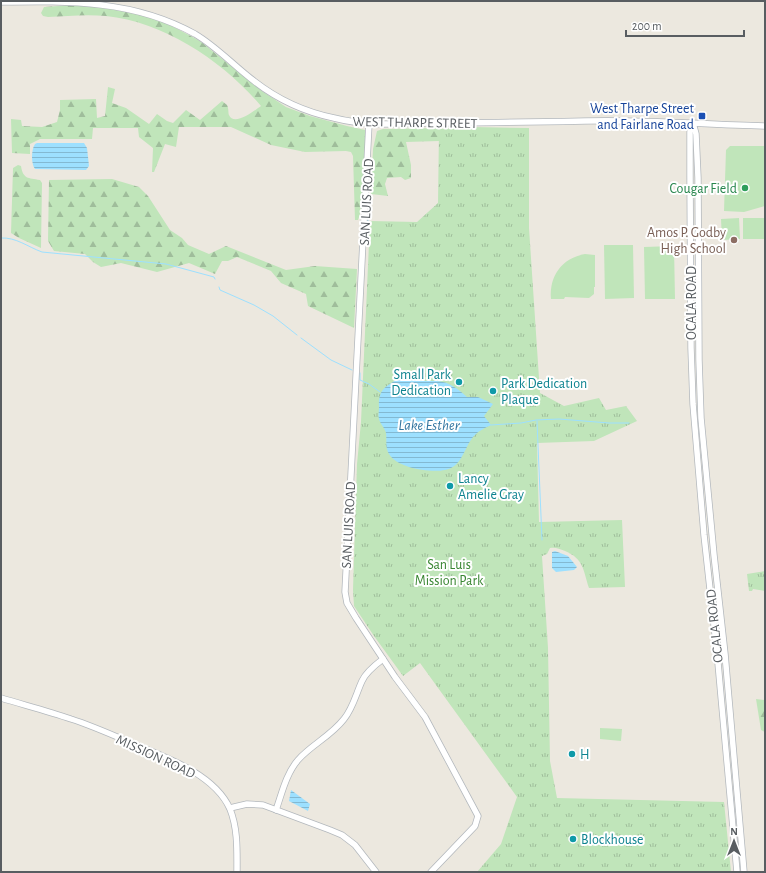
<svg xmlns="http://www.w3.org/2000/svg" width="766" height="873" viewBox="0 0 766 873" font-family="'Alegreya Sans',sans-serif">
<defs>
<pattern id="forest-firs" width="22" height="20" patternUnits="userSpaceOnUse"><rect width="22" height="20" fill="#c0e5ba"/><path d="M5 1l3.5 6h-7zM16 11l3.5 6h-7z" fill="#9fbd9b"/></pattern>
<pattern id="park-tufts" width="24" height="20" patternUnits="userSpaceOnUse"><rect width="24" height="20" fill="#c0e5ba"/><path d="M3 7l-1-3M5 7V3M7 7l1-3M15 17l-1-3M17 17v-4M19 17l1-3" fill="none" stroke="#9fbd9b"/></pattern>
<pattern id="water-rules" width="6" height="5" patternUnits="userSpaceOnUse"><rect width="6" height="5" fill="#9de0ff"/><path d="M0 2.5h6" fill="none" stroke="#83b9d2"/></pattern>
</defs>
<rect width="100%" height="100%" fill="#ece8df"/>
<!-- grass -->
<g fill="#c0e5ba">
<path d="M730,146H765V206L744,212L724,211L726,150Z"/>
<path d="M739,218L740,239L722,240L721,219Z"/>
<rect x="743" y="218" width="21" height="21"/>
<path d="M604,245H633L634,298L605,299Z"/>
<path d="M674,246L675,299H645L644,247Z"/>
<path d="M585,254L595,255V287H594V294L589,298L565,297L564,299H551C549,276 562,258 585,254Z"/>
<path d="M600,728L622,729L621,741L600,739Z"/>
</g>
<!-- forest -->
<g fill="url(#forest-firs)">
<path d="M72,5L106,7L159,19L200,41L262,91L286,107L310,116L347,126L365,130V171L360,214L358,220H355L353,156L351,152L346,151L305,152L271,145L231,127H179L176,147L165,144L154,172H152L153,148L139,137L138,128H93L92,139H40L30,144V154L12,153L11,119L21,120L22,126L42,127L57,122L60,110V100L96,99L97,118L105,116L108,87L115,89L112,103L126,108L149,124L157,114L167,121L173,123L186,110L200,120L222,101L227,105C229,109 228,113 229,115C234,127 255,110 261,106C224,62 165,22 106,16C87,14 67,16 48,17L43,16L41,13L44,7Z"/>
<path d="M439,128V141L406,142L411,165V178L405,180L401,177L387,178L385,184L388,196L371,194L373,149L377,131L383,129Z"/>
<path d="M18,165L21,166C23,179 28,178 40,180L42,183L41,248L19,238L11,233L13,168Z"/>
<path d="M112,179L139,187L148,196L170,230L182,238L188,245L209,254L226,246L286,270L315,266L357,269L354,328L308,306L306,294L281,283L271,271L237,257L228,261H222L215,274L189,263L157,272L121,263L101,267L93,262L85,254L54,251L48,241L49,180Z"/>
<path d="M756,699L765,700V732L761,730Z"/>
</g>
<!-- park -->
<g fill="url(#park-tufts)">
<path d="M473,127L529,128V228L540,393L564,406L599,398L606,410L626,406L637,421L594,441L537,443L539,522L622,520L625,587L589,588C583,570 584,559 565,551C559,549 556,547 550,548L547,554L542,556L548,648L550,761L557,798L724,802L731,872H477L501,844L517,797L420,663L403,676L374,636L354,606L353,590L357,464L361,422L370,221L417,222L438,203L439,129Z"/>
<path d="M765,571V591L753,589L752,591H749L747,574Z"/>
</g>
<!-- water -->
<g fill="url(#water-rules)">
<path d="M37,143H84L87,148L89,166L86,170L35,169C31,164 31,150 35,144Z"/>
<path d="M400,378C409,378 413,379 421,381C426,381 432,381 437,381C450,382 458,389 467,397H478L493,404L484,416L491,425C485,428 478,431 473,437C464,448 462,467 445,470C430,473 397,468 389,454C385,447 387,440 386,433C385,428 380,424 379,419C378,416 379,411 379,407C378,389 386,386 400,378Z"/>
<path d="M555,551L568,556L577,567L574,570L556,572L552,568V552Z"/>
<path d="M291,790L310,804L308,811L289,801Z"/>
</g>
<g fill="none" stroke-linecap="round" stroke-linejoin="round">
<!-- stream -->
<g stroke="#9de0ff" stroke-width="1">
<path d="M367,235L369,203"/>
<path d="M1,238C16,237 28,247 42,252L166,264L214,277L215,279"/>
<path d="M219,287L220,290L254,305L273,316L297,335"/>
<path d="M301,338L331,360L352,370"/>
<path d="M360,373V380L369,384L380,392"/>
<path d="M537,421L542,540"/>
<path d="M491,425L521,423L536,420L559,419L609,423H629"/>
</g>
<defs>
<g id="secondary">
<path d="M1,2C70,1 134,0 195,34C217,47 234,66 254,81C277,99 305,112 334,118C365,126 397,124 429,123C481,123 533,122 585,121C645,119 705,125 765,126"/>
<path d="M369,123L345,592L347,603L356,618L395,677L425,717L478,816L475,826L431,872"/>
<path d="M693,123L696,134L698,178L699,360L701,418L714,555L725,654L744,872"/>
<path d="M693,124L690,132V176L691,348L693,404L704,535L717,652L737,872"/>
<path d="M1,698C24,705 48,711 71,719C93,726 115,736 136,745C168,758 215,775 230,809C238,829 237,851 237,872"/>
<path d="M230,808L247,804L263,805L330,830L342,835L355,845L376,872"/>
<path d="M276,810C282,793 286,774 298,760C311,745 331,736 344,719C353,708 356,694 362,681C366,672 375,665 383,659"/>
</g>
</defs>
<!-- secondary casing -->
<use href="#secondary" stroke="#b3b8bd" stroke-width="7"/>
<!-- secondary -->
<use href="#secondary" stroke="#fff" stroke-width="5.5"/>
</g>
<!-- markers -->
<rect fill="#1a4fb4" stroke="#fff" stroke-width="1.5" x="698" y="112" width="8" height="8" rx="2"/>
<circle fill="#2e9e5b" stroke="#fff" stroke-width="1.5" cx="745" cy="188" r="4"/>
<circle fill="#8d6e63" stroke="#fff" stroke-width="1.5" cx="734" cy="240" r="4"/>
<g fill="#0f9aa8" stroke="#fff" stroke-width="1.5">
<circle cx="459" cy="382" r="4"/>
<circle cx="493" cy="391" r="4"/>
<circle cx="450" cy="486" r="4"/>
<circle cx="572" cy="754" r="4"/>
<circle cx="573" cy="839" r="4"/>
</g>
<g text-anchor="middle" stroke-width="4" stroke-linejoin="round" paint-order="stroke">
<!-- transit labels -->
<g font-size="14" fill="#164399" stroke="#fff" text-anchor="end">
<text x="694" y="113">West Tharpe Street<tspan x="694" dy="16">and Fairlane Road</tspan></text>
</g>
<!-- street labels -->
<g font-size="14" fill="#585d61" stroke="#fff">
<text transform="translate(415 122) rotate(1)" y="5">WEST THARPE STREET</text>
<text transform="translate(366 202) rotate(-87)" y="5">SAN LUIS ROAD</text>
<text transform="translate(691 303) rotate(-90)" y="5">OCALA ROAD</text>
<text transform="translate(348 525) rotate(-87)" y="5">SAN LUIS ROAD</text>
<text transform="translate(714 626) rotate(-96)" y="5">OCALA ROAD</text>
<text transform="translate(156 756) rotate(25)" y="5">MISSION ROAD</text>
</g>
<!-- leisure labels -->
<g font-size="14" fill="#27864d" stroke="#fff" text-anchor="end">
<text x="737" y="193">Cougar Field</text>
</g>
<!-- education labels -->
<g font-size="14" fill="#785e54" stroke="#fff" text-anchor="end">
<text x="726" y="237">Amos P. Godby<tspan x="726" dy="16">High School</tspan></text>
</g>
<!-- culture labels -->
<g font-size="14" fill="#0d838f" stroke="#fff" text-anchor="start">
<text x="451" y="379" text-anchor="end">Small Park<tspan x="451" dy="16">Dedication</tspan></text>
<text x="501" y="388">Park Dedication<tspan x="501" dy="16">Plaque</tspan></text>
<text x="458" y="483">Lancy<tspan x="458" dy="16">Amelie Gray</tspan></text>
<text x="580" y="759">H</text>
<text x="581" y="844">Blockhouse</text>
</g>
<!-- park labels -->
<g font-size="14" fill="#398632" stroke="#fff">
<text x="449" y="569">San Luis<tspan x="449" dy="16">Mission Park</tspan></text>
</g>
<!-- water labels -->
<g font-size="15" font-style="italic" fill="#3477a1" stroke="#fff">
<text x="429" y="430">Lake Esther</text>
</g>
</g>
<!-- border -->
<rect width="766" height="873" fill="none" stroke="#585d61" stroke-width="4"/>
<!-- north arrow -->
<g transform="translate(734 841)" stroke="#ffffff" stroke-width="3" paint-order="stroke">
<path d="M0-3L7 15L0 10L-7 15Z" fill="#585d61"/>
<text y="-6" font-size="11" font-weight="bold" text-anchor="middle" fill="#585d61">N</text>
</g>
<!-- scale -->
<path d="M626 30v6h118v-6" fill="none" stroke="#585d61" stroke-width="2"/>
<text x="632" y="30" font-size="12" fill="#585d61" stroke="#ffffff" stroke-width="3" paint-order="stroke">200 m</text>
</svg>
